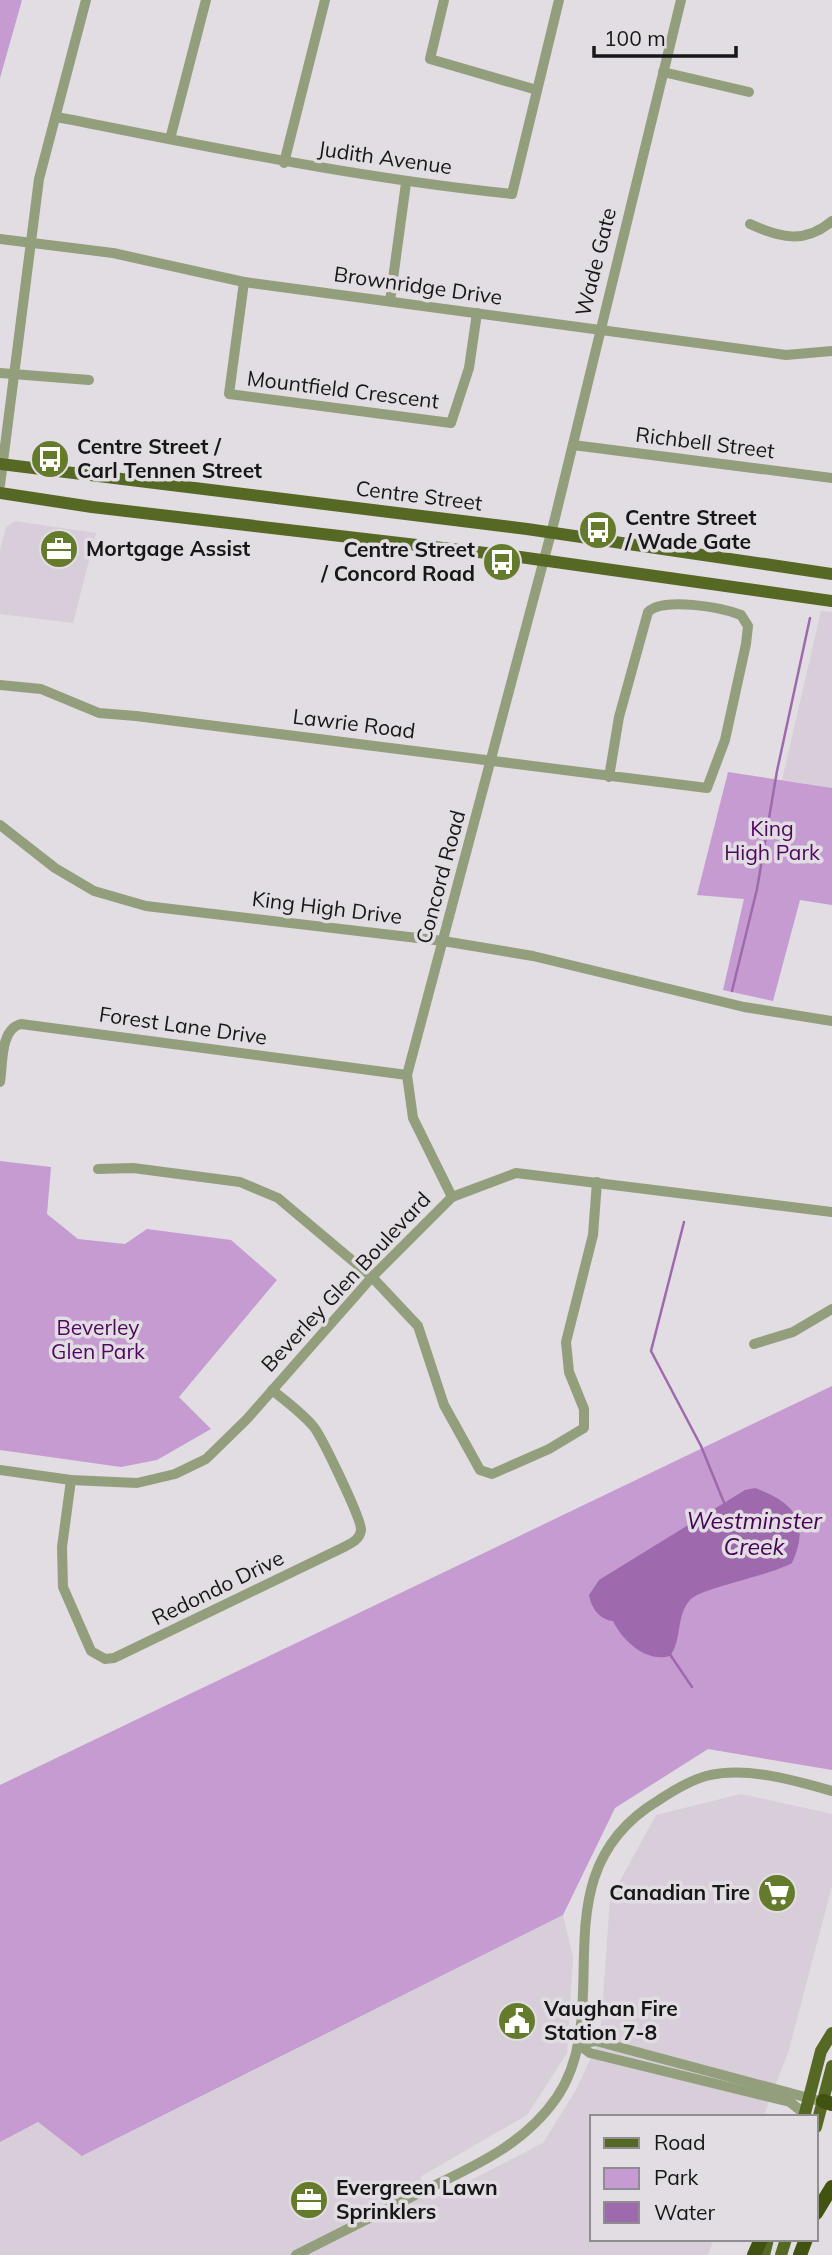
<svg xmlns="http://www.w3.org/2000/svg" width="832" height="2255" viewBox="0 0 832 2255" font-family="Mulish,sans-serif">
<rect width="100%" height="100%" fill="#e1dde2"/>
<!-- built -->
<g fill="#d7ced9">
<path d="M15,521L96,533L73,623L0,614V550L6,527Z"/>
<path d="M821,611L832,612V788L782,780Z"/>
<path d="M741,1794L832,1814V1886L788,2053L763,2117H592V2239H714L708,2255H0V2142L38,2122L83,2156L563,1915L573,1957L567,2053L527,2115L420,2177L432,2200L543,2143L576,2090L600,2038L610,1899L656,1815Z"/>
</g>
<!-- green -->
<g fill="#c59bd1">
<path d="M0,0H22L0,78Z"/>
<path d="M728,772L832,788V905L800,900L773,1001L723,990L744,899L697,895Z"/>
<path d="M0,1161L51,1167L47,1214L78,1239L125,1244L147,1229L231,1240L277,1280L179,1397L211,1429L157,1460L121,1467L0,1450Z"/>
<path d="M832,1386V1770L708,1749L615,1808L563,1915L82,2156L38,2122L0,2142V1785Z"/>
</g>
<!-- water -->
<path fill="#9e6aad" d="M755,1488C796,1503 810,1523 792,1563C769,1576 701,1588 690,1600C676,1615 682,1641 670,1656C646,1663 622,1640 613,1621C600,1620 591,1608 589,1595L599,1580L745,1490Z"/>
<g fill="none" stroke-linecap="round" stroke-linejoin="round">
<!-- stream -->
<g stroke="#9e6aad" stroke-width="2.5">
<path d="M732,991L757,889L777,771L810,618"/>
<path d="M684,1222L651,1351L701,1446L725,1505"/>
<path d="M669,1653L692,1687"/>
</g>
<!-- minor -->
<g stroke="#939f7c" stroke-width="10">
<path d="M444,0L430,59L537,90"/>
<path d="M663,72L749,92"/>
<path d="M57,117C210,147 357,178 512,194L559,0"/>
<path d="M170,139L206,0"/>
<path d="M284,163L325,0"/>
<path d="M750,224C780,238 805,244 832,221"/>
<path d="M0,239L113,253L244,282L786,355L832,351"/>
<path d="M244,282L229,394L451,423L469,368L477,313"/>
<path d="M390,301L406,183"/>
<path d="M0,373L89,380"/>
<path d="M573,445L832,478"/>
<path d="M0,485L39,179L86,0"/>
<path d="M0,685L41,689L99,713L136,716L707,788L725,740L746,644L748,626L741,615C721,607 663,597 648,612L619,717L609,777"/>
<path d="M0,825L55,868L94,891L146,906L443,941L533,956L744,1007L832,1021"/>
<path d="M0,1082C3,1064 0,1029 21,1024L407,1075"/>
<path d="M98,1169L133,1168L240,1182L278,1198L372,1277L418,1326L444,1405L480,1470L492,1474L549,1449L584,1428V1409L569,1372L566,1342L593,1235L597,1182"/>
<path d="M452,1197L413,1118L407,1075L555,518L681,0"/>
<path d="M754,1344L793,1332L832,1309"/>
<path d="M0,1470L71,1480L137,1483L175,1474L206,1459L247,1419L372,1277L452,1197L516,1173L832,1212"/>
<path d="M71,1480L62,1547L63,1587L91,1651L105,1659L114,1658L342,1548C350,1544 360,1540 361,1530C362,1520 321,1435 313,1426C301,1412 286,1401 272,1390"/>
<path d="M578,2044L596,2041L816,2100"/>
<path d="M578,2044L590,2053L790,2102L805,2114"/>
<path d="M296,2255C337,2234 378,2214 419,2193C470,2168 524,2146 557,2097C618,2006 535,1874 659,1800C674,1790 689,1781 706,1776C746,1766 794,1780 832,1791"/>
</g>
<!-- major -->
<g stroke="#556824" stroke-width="12">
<path d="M0,464L527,529L832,574"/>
<path d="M0,493L92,507L520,557L832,601"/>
<path d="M804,2117L821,2051L832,2033"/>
<path d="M816,2127L832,2066"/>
<path d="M764,2255L768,2239"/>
<path d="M781,2255L786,2239"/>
</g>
<!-- highway -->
<g stroke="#425311" stroke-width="14">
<path d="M823,2101L832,2104"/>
<path d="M816,2213L832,2187"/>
<path d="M754,2255L761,2239"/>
<path d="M800,2255L806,2239"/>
</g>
</g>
<!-- icons -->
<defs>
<symbol id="bus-disc" viewBox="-11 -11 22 22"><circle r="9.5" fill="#657b2c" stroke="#e1dde2"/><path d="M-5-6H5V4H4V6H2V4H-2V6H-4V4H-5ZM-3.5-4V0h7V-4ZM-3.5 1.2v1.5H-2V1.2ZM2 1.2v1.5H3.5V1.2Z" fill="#fff"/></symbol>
<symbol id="office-disc" viewBox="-11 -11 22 22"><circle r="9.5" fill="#657b2c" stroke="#e1dde2"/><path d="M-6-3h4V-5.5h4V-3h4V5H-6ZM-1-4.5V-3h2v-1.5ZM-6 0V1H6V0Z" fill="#fff"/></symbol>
<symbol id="supermarket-disc" viewBox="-11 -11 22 22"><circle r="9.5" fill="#657b2c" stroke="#e1dde2"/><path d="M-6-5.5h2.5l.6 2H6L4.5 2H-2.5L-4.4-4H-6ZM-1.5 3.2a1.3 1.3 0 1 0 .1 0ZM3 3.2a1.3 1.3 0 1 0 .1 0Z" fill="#fff"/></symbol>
<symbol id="civic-disc" viewBox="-11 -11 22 22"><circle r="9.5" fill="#657b2c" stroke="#e1dde2"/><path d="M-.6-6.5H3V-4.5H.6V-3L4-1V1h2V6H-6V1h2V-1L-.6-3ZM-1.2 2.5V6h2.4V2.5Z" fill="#fff"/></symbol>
</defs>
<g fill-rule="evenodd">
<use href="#bus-disc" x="28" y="437" width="44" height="44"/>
<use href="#bus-disc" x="576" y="508" width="44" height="44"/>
<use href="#office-disc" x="37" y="527" width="44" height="44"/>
<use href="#bus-disc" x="480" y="540" width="44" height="44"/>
<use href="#supermarket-disc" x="755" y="1871" width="44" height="44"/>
<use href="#civic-disc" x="495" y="1999" width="44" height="44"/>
<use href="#office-disc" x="287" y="2178" width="44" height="44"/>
</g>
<g text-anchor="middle" stroke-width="7" stroke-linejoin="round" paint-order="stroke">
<!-- street labels -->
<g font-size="21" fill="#171618" stroke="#e1dde2">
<text transform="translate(385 158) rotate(8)" y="7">Judith Avenue</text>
<text transform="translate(596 262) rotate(-76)" y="7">Wade Gate</text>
<text transform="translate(418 286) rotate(8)" y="7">Brownridge Drive</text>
<text transform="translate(343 390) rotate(7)" y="7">Mountfield Crescent</text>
<text transform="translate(705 443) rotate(7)" y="7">Richbell Street</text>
<text transform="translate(419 496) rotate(7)" y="7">Centre Street</text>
<text transform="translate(354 724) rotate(7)" y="7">Lawrie Road</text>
<text transform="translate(441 877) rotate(-75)" y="7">Concord Road</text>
<text transform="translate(327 908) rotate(7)" y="7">King High Drive</text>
<text transform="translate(183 1026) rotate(8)" y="7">Forest Lane Drive</text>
<text transform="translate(346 1282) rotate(-47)" y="7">Beverley Glen Boulevard</text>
<text transform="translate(218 1588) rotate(-26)" y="7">Redondo Drive</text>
</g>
<!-- poi labels -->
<g font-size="21" font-weight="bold" fill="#171618" stroke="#e1dde2" text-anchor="start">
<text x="77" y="454">Centre Street /<tspan x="77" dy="24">Carl Tennen Street</tspan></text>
<text x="625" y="525">Centre Street<tspan x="625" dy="24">/ Wade Gate</tspan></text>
<text x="86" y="556">Mortgage Assist</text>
<text x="475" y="557" text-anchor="end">Centre Street<tspan x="475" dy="24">/ Concord Road</tspan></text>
<text x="750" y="1900" text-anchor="end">Canadian Tire</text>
<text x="544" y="2016">Vaughan Fire<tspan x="544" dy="24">Station 7-8</tspan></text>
<text x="336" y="2195">Evergreen Lawn<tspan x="336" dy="24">Sprinklers</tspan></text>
</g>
<!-- park labels -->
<g font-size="21" fill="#4e065e" stroke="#e1dde2">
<text x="772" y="836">King<tspan x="772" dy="24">High Park</tspan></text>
<text x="98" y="1335">Beverley<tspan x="98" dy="24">Glen Park</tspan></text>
</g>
<!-- water labels -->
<g font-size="23" font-style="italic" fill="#490059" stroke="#e1dde2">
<text x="754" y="1529">Westminster<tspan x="754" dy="26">Creek</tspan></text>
</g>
</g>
<!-- legend -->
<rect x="590" y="2115" width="228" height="126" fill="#e1dde2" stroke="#908d91" stroke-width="2"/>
<rect x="604" y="2138" width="35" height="10" fill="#556824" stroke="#908d91" stroke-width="2"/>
<text x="654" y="2150" font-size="21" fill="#171618">Road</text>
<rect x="604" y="2168" width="35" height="21" fill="#c59bd1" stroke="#908d91" stroke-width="2"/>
<text x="654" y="2185" font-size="21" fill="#171618">Park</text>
<rect x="604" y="2202" width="35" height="21" fill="#9e6aad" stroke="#908d91" stroke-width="2"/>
<text x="654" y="2220" font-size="21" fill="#171618">Water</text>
<!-- scale -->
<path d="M594 46v10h142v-10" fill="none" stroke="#171618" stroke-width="3.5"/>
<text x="604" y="46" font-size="21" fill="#171618" stroke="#e1dde2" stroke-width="5" paint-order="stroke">100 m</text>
</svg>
